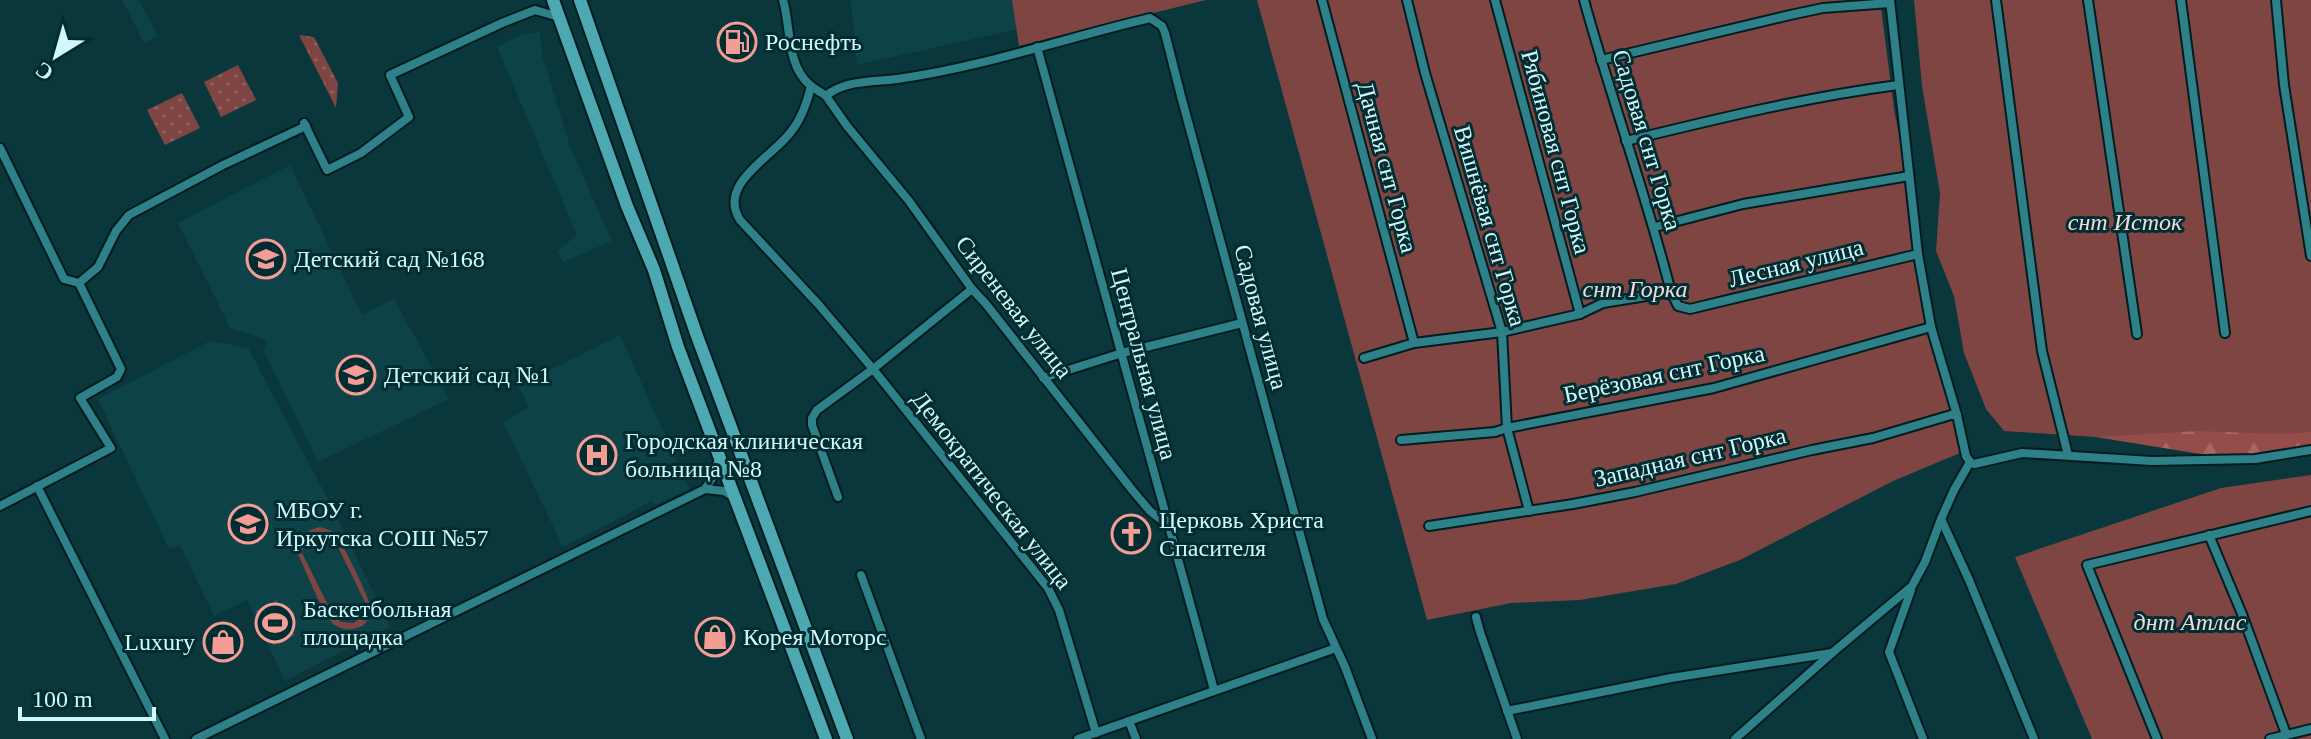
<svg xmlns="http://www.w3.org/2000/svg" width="2311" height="739" viewBox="0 0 2311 739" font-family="Georgia,serif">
<defs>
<pattern id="grass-dots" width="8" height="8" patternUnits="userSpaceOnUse" patternTransform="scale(2)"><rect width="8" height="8" fill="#7f4542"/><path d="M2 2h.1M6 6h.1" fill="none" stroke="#90615e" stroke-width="1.8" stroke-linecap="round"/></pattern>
<pattern id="forest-firs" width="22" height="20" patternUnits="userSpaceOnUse" patternTransform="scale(2)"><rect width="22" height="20" fill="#964c48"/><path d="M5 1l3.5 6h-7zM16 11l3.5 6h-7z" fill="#a46763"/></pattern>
</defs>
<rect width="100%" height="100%" fill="#09373b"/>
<!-- built -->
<g fill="#0d4348">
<path d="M122,0H139L158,36L144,43Z"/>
<path d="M851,0H1015L1018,29L857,65Z"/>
<path d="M540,32L542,54L570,147L612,241L563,262L557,251L577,235L497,47L522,34Z"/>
<path d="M290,165L362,315L394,299L449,399L318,462L264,351L267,340L230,328L178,223Z"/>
<path d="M620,335L689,489L655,505L652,501L563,547L503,422L529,407L518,386Z"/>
<path d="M210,341L248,348L330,503L390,627L285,681L247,600L214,616L180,545L169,549L98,399Z"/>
</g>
<!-- grass -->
<g fill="url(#grass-dots)">
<path d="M299,35L314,37L338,83L336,108Z"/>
<path d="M238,65L256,100L221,117L204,82Z"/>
<path d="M182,93L200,128L165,145L147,110Z"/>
</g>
<!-- forest -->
<path fill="url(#forest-firs)" d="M2311,387V452L2244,461L2028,426Z"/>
<!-- garden -->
<g fill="#7f4542" fill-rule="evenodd">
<path d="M1012,0H1206L1019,46Z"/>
<path d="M1257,0H1880L1894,109L1960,453L1893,481L1740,560L1676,584L1580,600L1511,603L1427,620Z"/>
<path d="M1914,0H2311V432L2284,434L2198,431L2096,437L2004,431L1986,409L1964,353L1954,296L1936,251L1940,193L1922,86Z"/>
<path d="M2311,475V739H2092L2015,557L2221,488Z"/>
<path d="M320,527C327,529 332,530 336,536C343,543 371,601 371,609C371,631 341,636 330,620C317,601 307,573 297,552C299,538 306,530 320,527ZM320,533L327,535L336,543L366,604L363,615L354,623L341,622L333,615L302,553C303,542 309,535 320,533Z"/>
<path d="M277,601L294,635L273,645L256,611Z"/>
</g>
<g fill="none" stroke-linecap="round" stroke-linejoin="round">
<defs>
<g id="street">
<path d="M783,0C791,26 786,65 810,85C814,89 821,92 826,96"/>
<path d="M1322,0L1414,343"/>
<path d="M1407,0L1425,73L1502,332L1507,428L1529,511"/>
<path d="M1495,0L1580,314"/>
<path d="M1584,0C1611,98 1646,194 1671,292"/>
<path d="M1890,0L1918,254L1931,327L1957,415L1966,456L1970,462"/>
<path d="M1996,0L2042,351L2068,455"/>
<path d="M2088,0L2137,334"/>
<path d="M2181,0L2225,333"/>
<path d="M2276,0L2284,85L2311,256"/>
<path d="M1037,47L1214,690"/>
<path d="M1601,60L1790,15L1823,8L1890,3"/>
<path d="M811,86C807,103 801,120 790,133C772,157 717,184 740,220L819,305L873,369L817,410L812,418V425L838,497"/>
<path d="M304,123L327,170L361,153L409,117L390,75L502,23L535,10L559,17"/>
<path d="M1626,141C1716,119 1806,97 1898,85"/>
<path d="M0,148L64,279L79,283L98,267L116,231L129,215L223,165L306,126"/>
<path d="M1655,227L1743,204L1909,176"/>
<path d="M972,289L873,369L1048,588L1059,610L1096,733"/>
<path d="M1364,358L1414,343L1502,332L1580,314L1603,303L1671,292L1678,306L1690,309L1918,254"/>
<path d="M1043,378L1122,353L1242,323"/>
<path d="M1401,440L1495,432L1507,428L1714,388L1931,327"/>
<path d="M1970,462L1974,464L2022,453L2152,461L2255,459L2311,450"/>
<path d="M1970,462L1954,490L1941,519L1969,580L2034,739"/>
<path d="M37,486L165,739"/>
<path d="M705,489L715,474L718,461"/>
<path d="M0,506L111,448L80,398L117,377L121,369L79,283"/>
<path d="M1429,526L1573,504L1635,492L1812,450L1873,438L1951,415H1957"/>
<path d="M1170,527L1150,511L1133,491L986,304L972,289L909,201L847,126L826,96C844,80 875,82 897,79C983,67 1065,38 1150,18L1162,26L1165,33L1181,96L1323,619L1345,667L1372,739"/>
<path d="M2209,535L2242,614L2286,734"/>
<path d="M861,575L921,739"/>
<path d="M1911,590L1889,652L1923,739"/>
<path d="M1476,617L1480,632L1517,739"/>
<path d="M1507,711L1671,678L1832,653"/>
<path d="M1129,721L1136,739"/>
<path d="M196,739L705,489L724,491L735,498"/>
<path d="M1078,739L1336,648"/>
<path d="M1735,739L1832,653L1912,586L1925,562L1941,519"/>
<path d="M2157,739L2087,565L2311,511"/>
<path d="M2270,739L2311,729"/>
</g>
<g id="primary">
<path d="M553,0L627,206L654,270L678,347L826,739"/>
<path d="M580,0L697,336L847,739"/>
</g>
</defs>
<!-- street casing -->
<use href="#street" stroke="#031c1f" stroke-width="12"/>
<!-- primary casing -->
<use href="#primary" stroke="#031c1f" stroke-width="16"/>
<!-- street -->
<use href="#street" stroke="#2e8189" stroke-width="8"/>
<!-- primary -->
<use href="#primary" stroke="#4ca9b2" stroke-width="12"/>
</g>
<!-- icons -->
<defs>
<symbol id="fuel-ring" viewBox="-11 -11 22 22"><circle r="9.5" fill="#002d31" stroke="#f59c95" stroke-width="1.5"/><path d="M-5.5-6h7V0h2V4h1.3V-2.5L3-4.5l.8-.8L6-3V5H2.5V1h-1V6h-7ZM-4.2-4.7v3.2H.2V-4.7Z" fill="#f59c95"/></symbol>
<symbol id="school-ring" viewBox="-11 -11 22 22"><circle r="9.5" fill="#002d31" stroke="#f59c95" stroke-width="1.5"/><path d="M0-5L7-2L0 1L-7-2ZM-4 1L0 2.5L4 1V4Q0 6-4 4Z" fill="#f59c95"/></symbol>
<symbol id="hospital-ring" viewBox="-11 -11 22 22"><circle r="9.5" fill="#002d31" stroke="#f59c95" stroke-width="1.5"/><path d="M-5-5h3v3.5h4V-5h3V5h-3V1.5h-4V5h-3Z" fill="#f59c95"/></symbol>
<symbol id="church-ring" viewBox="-11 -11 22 22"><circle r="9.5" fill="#002d31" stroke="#f59c95" stroke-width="1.5"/><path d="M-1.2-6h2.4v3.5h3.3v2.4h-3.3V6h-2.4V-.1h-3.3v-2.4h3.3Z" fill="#f59c95"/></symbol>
<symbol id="stadium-ring" viewBox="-11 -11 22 22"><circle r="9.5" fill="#002d31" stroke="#f59c95" stroke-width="1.5"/><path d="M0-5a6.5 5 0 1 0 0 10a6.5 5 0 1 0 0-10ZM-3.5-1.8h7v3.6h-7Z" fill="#f59c95"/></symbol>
<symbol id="shop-ring" viewBox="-11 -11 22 22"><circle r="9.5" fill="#002d31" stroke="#f59c95" stroke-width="1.5"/><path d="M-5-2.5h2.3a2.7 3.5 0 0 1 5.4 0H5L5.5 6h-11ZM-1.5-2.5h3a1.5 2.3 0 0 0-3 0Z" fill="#f59c95"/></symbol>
</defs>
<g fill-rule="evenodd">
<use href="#fuel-ring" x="715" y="20" width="44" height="44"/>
<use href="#school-ring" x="244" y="237" width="44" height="44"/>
<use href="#school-ring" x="334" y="353" width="44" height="44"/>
<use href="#hospital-ring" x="575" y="433" width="44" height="44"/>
<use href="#school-ring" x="226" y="502" width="44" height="44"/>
<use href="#church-ring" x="1109" y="512" width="44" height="44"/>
<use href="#stadium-ring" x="253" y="601" width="44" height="44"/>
<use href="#shop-ring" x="693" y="615" width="44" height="44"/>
<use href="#shop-ring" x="201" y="620" width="44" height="44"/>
</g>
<g text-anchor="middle" stroke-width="6" stroke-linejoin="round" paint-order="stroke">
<!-- poi labels -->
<g font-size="24" fill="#d2f8fc" stroke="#002d31" text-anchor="start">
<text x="765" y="50">Роснефть</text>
<text x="294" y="267">Детский сад №168</text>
<text x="384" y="383">Детский сад №1</text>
<text x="625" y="449">Городская клиническая<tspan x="625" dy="28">больница №8</tspan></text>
<text x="276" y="518">МБОУ г.<tspan x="276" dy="28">Иркутска СОШ №57</tspan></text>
<text x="1159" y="528">Церковь Христа<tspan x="1159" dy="28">Спасителя</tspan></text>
<text x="303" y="617">Баскетбольная<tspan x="303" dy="28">площадка</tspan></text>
<text x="743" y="645">Корея Моторс</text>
<text x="195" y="650" text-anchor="end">Luxury</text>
</g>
<!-- street labels -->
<g font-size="24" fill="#d2f8fc" stroke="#002d31">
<text transform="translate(1647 140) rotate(73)" y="8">Садовая снт Горка</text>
<text transform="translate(1556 152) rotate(75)" y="8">Рябиновая снт Горка</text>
<text transform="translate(1387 167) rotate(75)" y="8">Дачная снт Горка</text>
<text transform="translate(1490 226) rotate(74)" y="8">Вишнёвая снт Горка</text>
<text transform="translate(1796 263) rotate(-14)" y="8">Лесная улица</text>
<text transform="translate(1014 307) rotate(52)" y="8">Сиреневая улица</text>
<text transform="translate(1261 317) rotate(75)" y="8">Садовая улица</text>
<text transform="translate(1144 364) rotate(75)" y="8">Центральная улица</text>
<text transform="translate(1664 374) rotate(-12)" y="8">Берёзовая снт Горка</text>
<text transform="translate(1690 457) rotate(-13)" y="8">Западная снт Горка</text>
<text transform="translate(992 490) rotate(52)" y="8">Демократическая улица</text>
</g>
<!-- park labels -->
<g font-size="24" font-style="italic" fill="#f2dbd9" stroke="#002d31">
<text x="2125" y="230">снт Исток</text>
<text x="1635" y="297">снт Горка</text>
<text x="2190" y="630">днт Атлас</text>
</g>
</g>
<!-- north arrow -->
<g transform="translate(56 56) rotate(217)" stroke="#002d31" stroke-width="6" paint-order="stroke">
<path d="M0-6L14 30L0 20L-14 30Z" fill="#d2f8fc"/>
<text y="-12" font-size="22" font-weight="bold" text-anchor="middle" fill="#d2f8fc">С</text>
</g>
<!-- scale -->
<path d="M20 707v12h134v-12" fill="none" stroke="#d2f8fc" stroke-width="4"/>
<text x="32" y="707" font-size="24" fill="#d2f8fc" stroke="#002d31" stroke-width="6" paint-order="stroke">100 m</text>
</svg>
